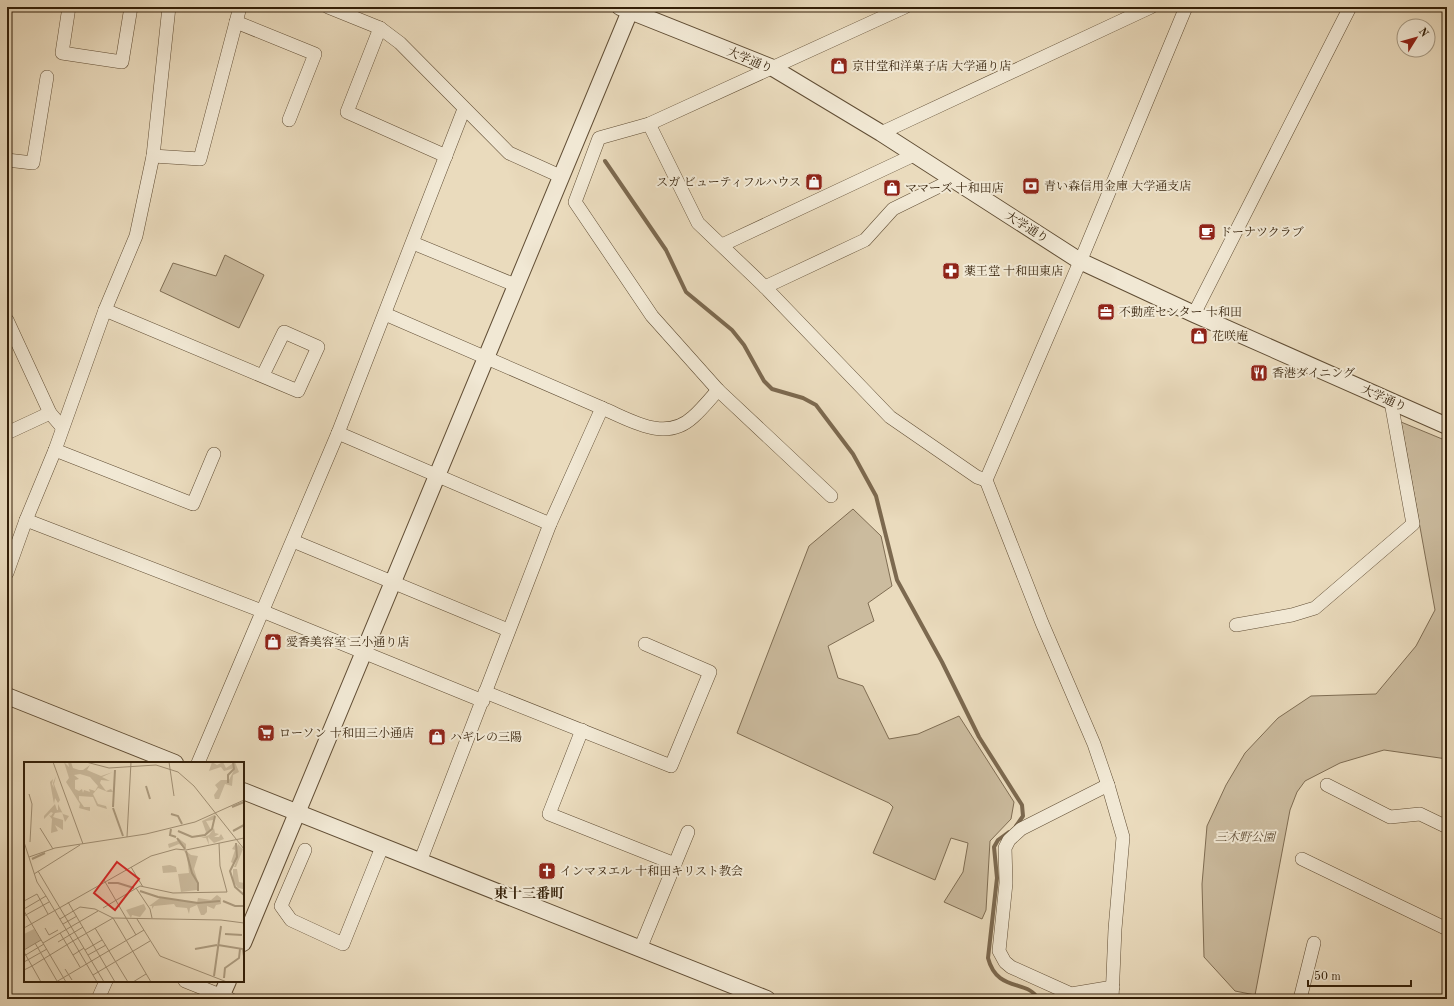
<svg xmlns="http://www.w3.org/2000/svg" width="1454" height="1006" viewBox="0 0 1454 1006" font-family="'Old Standard TT','Noto Serif JP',serif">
<rect width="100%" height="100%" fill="#eadbbd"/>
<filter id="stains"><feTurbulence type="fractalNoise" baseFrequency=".005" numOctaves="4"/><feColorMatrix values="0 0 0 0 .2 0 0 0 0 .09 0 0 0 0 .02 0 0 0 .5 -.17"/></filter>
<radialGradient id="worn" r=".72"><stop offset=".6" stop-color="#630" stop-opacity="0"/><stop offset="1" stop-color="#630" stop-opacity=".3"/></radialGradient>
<!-- green -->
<g fill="#cbbb9e" stroke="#7f6d53">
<path d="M225,255L264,275L239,328L160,291L173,263L216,276Z"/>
<path d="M1401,422L1447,441V759L1384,750L1340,763L1305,781L1297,792L1290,810L1255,995L1235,991L1204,957L1202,884L1207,826L1226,785L1245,753L1278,718L1311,696L1376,694L1416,646L1435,610Z"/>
<path d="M853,509L881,536L892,586L868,603L874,621L828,646L838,678L863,686L889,739L918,734L959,716L1014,802L1011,819L990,841L986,910L982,919L944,902L963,872L968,843L951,838L935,880L873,853L893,807L889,803L737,733L809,546Z"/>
</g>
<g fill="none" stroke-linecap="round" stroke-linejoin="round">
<!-- stream -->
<g stroke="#7c694f" stroke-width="4">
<path d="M605,161L666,250L686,292L732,330L744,345L764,381L772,389L803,398L816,405L853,454L876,496L897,580L942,662L979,737L1022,805L1023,816L1016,826"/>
<path d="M1009,832L998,840L994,847L997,878L988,958C997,993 1028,979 1038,999"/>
</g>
<defs>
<g id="minor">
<path d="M69,7L62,53L122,62L131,7"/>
<path d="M328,7L380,28L400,43L509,153L560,176"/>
<path d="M236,22L315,54L289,120"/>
<path d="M380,28L347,112L446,156"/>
<path d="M649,124L698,223L765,287L890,417L977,477L986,480"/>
<path d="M881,133L1151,7"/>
<path d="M153,156L200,159L240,7"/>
<path d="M7,160L33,163L47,77"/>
<path d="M413,243L515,285"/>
<path d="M722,245L914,155"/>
<path d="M765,287L865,240L893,209L952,180"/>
<path d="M105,310L298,391L318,347L284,332L263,375"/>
<path d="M385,314L602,408L550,524L420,862"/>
<path d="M1194,314L1350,7"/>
<path d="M7,320L50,413L62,427"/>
<path d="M602,408C631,420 665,443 693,417C702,409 710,399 718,390"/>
<path d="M7,433L50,413"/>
<path d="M338,433L550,524"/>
<path d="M55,450L193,504L214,454"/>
<path d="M831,496L718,390L652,316L575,202L599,138L649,124L905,7"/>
<path d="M26,520L262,611L483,701"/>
<path d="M293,541L508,630"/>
<path d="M7,573L26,520L55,450L105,310L136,236L153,156L169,7"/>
<path d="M1236,625L1292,615L1315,608L1413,524L1391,402"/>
<path d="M485,692L671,766L710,672L645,644"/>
<path d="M582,730L549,814L675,864"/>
<path d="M198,763L338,433L464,109"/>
<path d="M1108,785L1021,829L1009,840L1005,848L1006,883L999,951L1005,962L1011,967L1071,994L1113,987"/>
<path d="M1327,785L1390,817L1420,814L1447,827"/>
<path d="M305,850L281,906L291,920L343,944L382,847"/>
<path d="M1302,859L1447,929"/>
<path d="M640,949L688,832"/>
<path d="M185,981L230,999"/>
<path d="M98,999L106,981"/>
<path d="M1112,999L1115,929L1123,837L1108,785L1094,744L1042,623L986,480L1085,250L1186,7"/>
<path d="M1300,999L1314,943"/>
</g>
<g id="tertiary">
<path d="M620,7L773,68L881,133L1080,261L1194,314L1447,426"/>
<path d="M7,696L175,763"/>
<path d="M243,791L767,999"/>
<path d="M243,943L630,11"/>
<path d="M220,999L228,981"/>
</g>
</defs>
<!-- minor casing -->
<use href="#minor" stroke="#614e35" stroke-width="14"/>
<!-- tertiary casing -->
<use href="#tertiary" stroke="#614e35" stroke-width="18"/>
<!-- minor -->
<use href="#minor" stroke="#f1e8d4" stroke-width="13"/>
<!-- tertiary -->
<use href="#tertiary" stroke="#f1e8d4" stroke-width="16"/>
</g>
<!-- icons -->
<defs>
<symbol id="shop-square" viewBox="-11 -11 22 22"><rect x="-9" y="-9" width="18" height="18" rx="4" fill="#8f2418" stroke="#f1e8d4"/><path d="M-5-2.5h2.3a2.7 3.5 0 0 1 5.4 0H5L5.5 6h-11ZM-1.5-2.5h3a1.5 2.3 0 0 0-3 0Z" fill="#fff"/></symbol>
<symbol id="bank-square" viewBox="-11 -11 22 22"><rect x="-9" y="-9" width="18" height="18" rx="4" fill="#8f2418" stroke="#f1e8d4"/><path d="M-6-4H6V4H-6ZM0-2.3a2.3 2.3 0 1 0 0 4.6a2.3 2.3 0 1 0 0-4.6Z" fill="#fff"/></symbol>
<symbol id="cafe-square" viewBox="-11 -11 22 22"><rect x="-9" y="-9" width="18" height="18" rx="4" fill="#8f2418" stroke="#f1e8d4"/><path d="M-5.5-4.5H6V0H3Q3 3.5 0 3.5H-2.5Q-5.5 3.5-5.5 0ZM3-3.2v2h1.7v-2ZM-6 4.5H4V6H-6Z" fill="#fff"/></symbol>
<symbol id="pharmacy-square" viewBox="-11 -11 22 22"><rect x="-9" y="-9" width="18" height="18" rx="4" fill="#8f2418" stroke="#f1e8d4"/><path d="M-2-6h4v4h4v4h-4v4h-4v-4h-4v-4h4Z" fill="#fff"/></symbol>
<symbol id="office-square" viewBox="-11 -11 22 22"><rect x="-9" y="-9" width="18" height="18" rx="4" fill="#8f2418" stroke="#f1e8d4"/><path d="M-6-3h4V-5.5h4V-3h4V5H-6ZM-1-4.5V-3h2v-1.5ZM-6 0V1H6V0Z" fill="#fff"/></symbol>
<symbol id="restaurant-square" viewBox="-11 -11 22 22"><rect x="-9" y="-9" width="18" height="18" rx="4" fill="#8f2418" stroke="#f1e8d4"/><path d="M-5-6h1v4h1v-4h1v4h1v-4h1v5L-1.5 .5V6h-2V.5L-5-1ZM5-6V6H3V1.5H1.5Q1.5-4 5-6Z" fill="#fff"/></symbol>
<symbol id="supermarket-square" viewBox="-11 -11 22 22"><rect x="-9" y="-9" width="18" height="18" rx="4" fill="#8f2418" stroke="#f1e8d4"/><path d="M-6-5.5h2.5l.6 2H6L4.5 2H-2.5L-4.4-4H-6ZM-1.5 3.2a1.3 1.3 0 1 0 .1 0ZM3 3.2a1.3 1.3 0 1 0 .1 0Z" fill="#fff"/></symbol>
<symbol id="church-square" viewBox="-11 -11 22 22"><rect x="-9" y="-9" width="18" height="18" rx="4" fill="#8f2418" stroke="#f1e8d4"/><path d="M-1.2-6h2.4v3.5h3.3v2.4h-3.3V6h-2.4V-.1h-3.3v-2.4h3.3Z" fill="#fff"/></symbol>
</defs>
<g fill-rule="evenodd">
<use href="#shop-square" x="829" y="56" width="20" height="20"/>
<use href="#shop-square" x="804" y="172" width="20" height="20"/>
<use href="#bank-square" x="1021" y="176" width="20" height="20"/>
<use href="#shop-square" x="882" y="178" width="20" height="20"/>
<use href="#cafe-square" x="1197" y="222" width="20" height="20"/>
<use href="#pharmacy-square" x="941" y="261" width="20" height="20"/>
<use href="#office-square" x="1096" y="302" width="20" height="20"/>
<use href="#shop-square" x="1189" y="326" width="20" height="20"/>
<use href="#restaurant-square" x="1249" y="363" width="20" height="20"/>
<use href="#shop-square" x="263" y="632" width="20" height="20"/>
<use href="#supermarket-square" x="256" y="723" width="20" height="20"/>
<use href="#shop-square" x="427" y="727" width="20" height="20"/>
<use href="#church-square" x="537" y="861" width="20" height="20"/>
</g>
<g text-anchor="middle" stroke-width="4" stroke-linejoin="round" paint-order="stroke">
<!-- street labels -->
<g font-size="12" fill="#331f08" stroke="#f1e8d4">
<text transform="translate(750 60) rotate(23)" y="4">大学通り</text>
<text transform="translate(1027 227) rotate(32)" y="4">大学通り</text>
<text transform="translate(1384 398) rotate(24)" y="4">大学通り</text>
</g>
<!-- poi labels -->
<g font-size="12" fill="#331f08" stroke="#f1e8d4" text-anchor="start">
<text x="852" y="70">京甘堂和洋菓子店 大学通り店</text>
<text x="801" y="186" text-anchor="end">スガ ビューティフルハウス</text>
<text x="1044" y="190">青い森信用金庫 大学通支店</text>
<text x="905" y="192">ママーズ 十和田店</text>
<text x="1220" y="236">ドーナツクラブ</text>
<text x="964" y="275">薬王堂 十和田東店</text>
<text x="1119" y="316">不動産センター 十和田</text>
<text x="1212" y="340">花咲庵</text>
<text x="1272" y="377">香港ダイニング</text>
<text x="286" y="646">愛香美容室 三小通り店</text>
<text x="279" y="737">ローソン 十和田三小通店</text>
<text x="450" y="741">ハギレの三陽</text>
<text x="560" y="875">インマヌエル 十和田キリスト教会</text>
</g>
<!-- park labels -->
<g font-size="12" font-style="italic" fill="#614e35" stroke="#f1e8d4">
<text x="1245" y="841">三木野公園</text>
</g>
<!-- quarter labels -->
<g font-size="14" font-weight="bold" fill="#331f08" stroke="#f1e8d4">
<text x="529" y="898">東十三番町</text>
</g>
</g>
<!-- overview -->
<g transform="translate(24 762)">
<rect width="220" height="220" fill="#eadbbd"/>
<path d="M40,0L45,5L44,0H47L49,6L55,8H59L66,3L63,8L77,14L89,10L78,15L86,19L77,18L76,21L82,29L87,27L89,30H84L74,26L69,32L74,42L82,44L83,47L73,44L69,35L55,34V38L60,45H66V49L55,46L56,42L42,20L45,16ZM56,12L66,15L74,24L71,29L65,27L66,30L60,28L59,31L58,27L55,29L51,27V18L55,17L50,13ZM188,0L193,3L199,0L202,6L211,0L215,10L209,13L208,24L201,22L195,37H191L190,33L194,27L191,23L197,18H205L211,6L200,9L197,5L185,9ZM32,14L30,22L36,38L34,41L31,36L30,42L26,20L29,17L28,22L30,26L29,21ZM34,42L39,52L45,54L41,60L38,50L31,51L29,55L39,58V68L31,63L34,69L27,71L28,57L25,53L27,54L29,51L27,50L20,57V54L31,42L33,48H34ZM192,52L189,58L182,59L187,68L180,73L182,70L178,59ZM190,66L191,71L195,72L190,75H195L197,72L200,77L190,81L184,75L185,83L182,76H177L185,73ZM154,76L162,82V87L155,82L145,86L144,82L153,79ZM212,81V88L214,82L219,87L212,105H210L213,97L210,102L207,100L211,88L208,87ZM153,88L162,89L167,93L174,94L170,107L174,120L173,128L157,130L154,112L165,111L163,94L165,95L160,89ZM146,103L152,105L153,110L139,111L138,104ZM209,107H213L215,120L220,121L219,127L214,126L209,119ZM193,133L197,136V142L192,143L190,147L183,144V150L180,153H177L173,143L166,146L165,152L163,146L152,145L150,142L130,144L128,147V144H125L136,136L173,141L174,136L187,138ZM120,142L122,147L116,155L108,153L107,156L102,148ZM10,167L17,178L0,188V172Z" fill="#cbbb9e" fill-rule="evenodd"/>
<path fill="none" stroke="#ac9b7f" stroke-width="2" d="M204,21V13L210,7L209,0M122,24L126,37M89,45L91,8M208,45L220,40M89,46L99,74M147,52L154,54L158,62M147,67L146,73L152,75M154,69L168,75L181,73L188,67L191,54M209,69L220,63M153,76L161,87M212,81L213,95L206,109L211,125L220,133M162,89L168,111L174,121V129M8,97L21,91M84,121H94L110,126M116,129L134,135L174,141L196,139M199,139L211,144H220M201,172L218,173M194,183L219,187L220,194M171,187L193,183M190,214L197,164M200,216L201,206L215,196L216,187"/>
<path fill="none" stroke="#a19075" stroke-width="1" d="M29,0L59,82M62,0L85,6L132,3L154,10L170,24L220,87M145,0L150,34M5,32L8,42L6,80M16,66L29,87M103,75L107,0M0,80L13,120L22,134M5,95L31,86L122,72L171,60L220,38M107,105L119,125M14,109L80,220M10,112L56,83M80,118L112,173M112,126L126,147L128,156M0,139L13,132L24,152M44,140L91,220M79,146L116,124L149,131L203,130L196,104L195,81M0,147L22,134L49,179L89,156L197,158L220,161M0,149L42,220M0,154L25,140M36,157L56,145L71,147L89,156L127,220M113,157L136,194L203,220M39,162L53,154M0,166L127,94L152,87L162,88L220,76M21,166L25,173L34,168M71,166L104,220M36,171L56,205M34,180L59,165M11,181L33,219M19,181L74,149M0,188L17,178M61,188L78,178M0,190L8,204L0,208M49,193L60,186M64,193L82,183M0,194L20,182M0,200L23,187M41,207L48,218M69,213L126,179M17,220L8,204L49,179L73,220M32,220L120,168M109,220L122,212"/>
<path fill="#d62828" fill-opacity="0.15" stroke="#d62828" stroke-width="2" d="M93,100L115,117L91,148L70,131Z"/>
<rect width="220" height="220" fill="none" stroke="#331f08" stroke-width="2"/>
</g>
<!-- margin -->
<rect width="1454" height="1006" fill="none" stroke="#eadbbd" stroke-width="24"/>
<rect x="8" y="8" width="1438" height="990" fill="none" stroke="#331f08" stroke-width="2"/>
<rect x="12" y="12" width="1430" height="982" fill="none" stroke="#331f08"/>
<!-- north arrow -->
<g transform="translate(1416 38) rotate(53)"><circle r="19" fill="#f1e8d4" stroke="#a59882"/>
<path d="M0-3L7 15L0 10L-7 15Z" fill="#8f2418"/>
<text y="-6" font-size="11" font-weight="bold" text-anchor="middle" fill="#331f08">N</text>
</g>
<!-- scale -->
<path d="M1308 980v6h103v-6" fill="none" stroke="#331f08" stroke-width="2"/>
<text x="1314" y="980" font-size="12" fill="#331f08" stroke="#f1e8d4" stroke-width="3" paint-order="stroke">50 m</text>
<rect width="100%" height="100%" filter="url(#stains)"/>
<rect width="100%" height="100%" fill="url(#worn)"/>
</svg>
